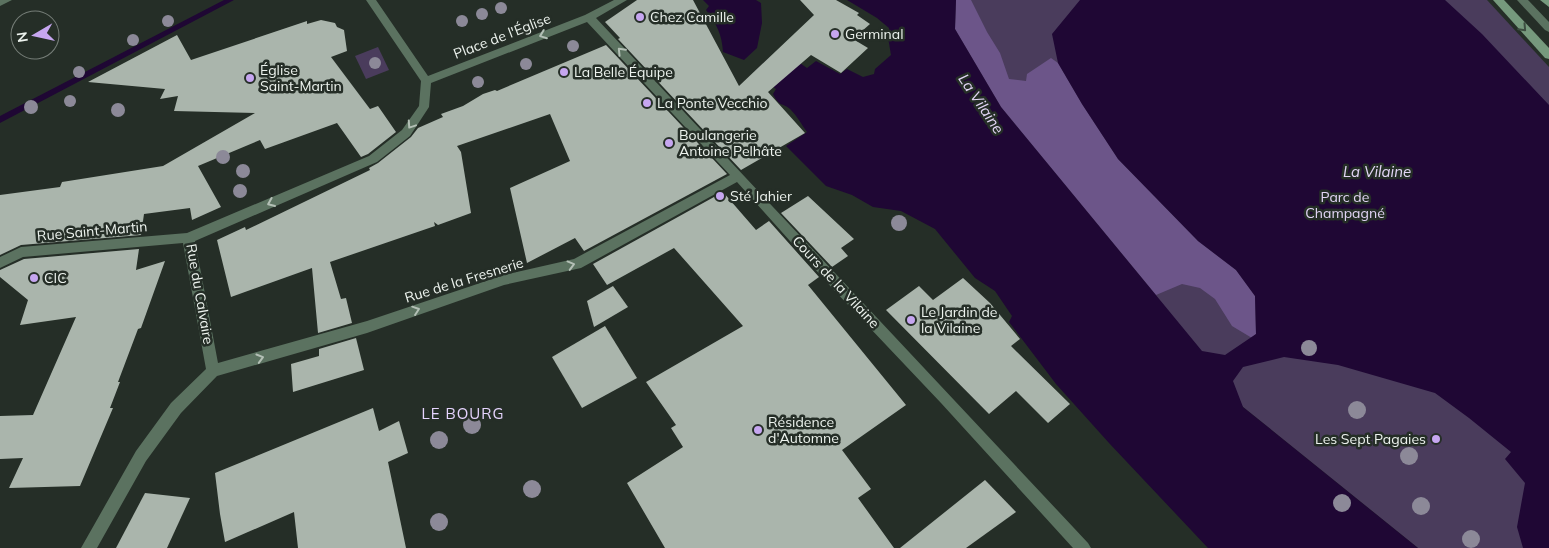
<svg xmlns="http://www.w3.org/2000/svg" width="1549" height="548" viewBox="0 0 1549 548" font-family="Mulish,sans-serif">
<rect width="100%" height="100%" fill="#252e27"/>
<!-- green -->
<g fill="#4a3c5c">
<path d="M911,0H1487L1549,67V548H1418L1243,407Z"/>
<path d="M378,47L389,70L366,79L355,56Z"/>
</g>
<!-- forest -->
<path fill="#6c5589" d="M956,0H971L987,32L1000,53L1009,79L1026,81L1027,74L1051,58L1058,63L1082,104L1118,159L1198,241L1236,270L1255,296L1256,334L1252,338L1232,326L1215,299L1200,288L1182,284L1156,295L1001,107L955,29Z"/>
<!-- water -->
<g fill="#1f0734">
<path d="M703,0H756L761,3L762,23L757,48L744,60L723,52C722,35 717,24 706,10L709,6Z"/>
<path d="M847,0H956L955,29L1001,107L1202,351L1225,355L1256,334L1255,296L1236,270L1198,241L1118,159L1082,104L1058,63L1052,34L1080,0H1445L1482,34L1549,105V548H1523L1517,527L1525,483L1505,459L1511,452L1469,418L1435,393L1338,365L1284,357L1243,367L1233,381L1243,407L1418,548H1208L1109,443L1056,384L1009,322L1012,316L995,291L975,278L935,229L901,211L873,207L852,195L826,186L786,146L807,132C801,124 798,117 790,109C782,102 780,108 773,94L776,89L754,72L770,57L797,61L807,68L816,61L840,74L847,69L863,77L874,74L875,69L891,55L888,37L889,28L877,18Z"/>
</g>
<g fill="none" stroke-linecap="round" stroke-linejoin="round">
<!-- stream -->
<path fill="#1f0734" fill-rule="evenodd" d="M224,0H234L0,123V116Z"/>
</g>
<!-- building -->
<g fill="#aab5ac">
<path d="M637,0H693L739,86L814,15L800,0H836L859,13L857,15L870,24L853,39L868,48L841,73L811,55L768,92L805,133L741,170L618,39L620,38L605,22Z"/>
<path d="M321,20L335,23L337,27L344,30L347,51L331,57L370,109L378,106L396,132L368,154L361,157L337,123L265,149L260,140L198,166L221,207L192,220L190,208L144,214L141,235L21,245L0,255V195L60,187L62,182L163,166L255,113L174,111L178,96L160,99L165,89L88,82L177,35L191,60L307,21V24Z"/>
<path d="M606,45L727,174L584,251L575,238L527,263L510,188L570,161L550,114L457,146L461,152L471,213L438,225L434,222L435,226L330,262L341,299L346,298L352,323L318,333L312,268L231,297L217,240L245,227L246,230L370,170L369,168L378,163L411,137L418,128L443,117L441,114L463,106L483,94L495,90L497,91Z"/>
<path d="M723,192L756,230L769,221L819,277L808,285L906,405L842,450L871,489L858,498L894,548H665L627,483L683,447L671,428L676,425L646,382L743,326L674,248L607,285L593,264Z"/>
<path d="M808,196L854,239L841,248L848,256L832,267L781,213Z"/>
<path d="M139,249L136,270L165,261L141,328L138,329L118,382H120L110,408H113L80,486L9,488L23,458L0,459V416L33,415L76,317L20,325L28,300L0,277V270L24,259Z"/>
<path d="M963,278L990,303L1020,339L1011,346L1070,404L1048,423L1016,391L989,414L886,310L919,286L933,300Z"/>
<path d="M613,286L628,307L594,327L587,301Z"/>
<path d="M605,326L637,378L582,408L552,357Z"/>
<path d="M356,338L364,370L293,392L291,364L319,356V349Z"/>
<path d="M373,408L379,431L399,421L408,453L388,462L406,548H298L294,512L225,542L220,514L215,473Z"/>
<path d="M985,480L1016,512L966,548H900Z"/>
<path d="M145,493L190,498L167,548H116Z"/>
</g>
<g fill="none" stroke-linecap="round" stroke-linejoin="round">
<!-- lane -->
<path fill="#5b7260" fill-rule="evenodd" d="M1517,0H1528L1549,22V32L1545,30Z"/>
<!-- street -->
<g fill="#5b7260" fill-rule="evenodd">
<path d="M0,0H12L0,6Z"/>
<path d="M366,0H376L428,76L585,15L614,0H627L596,18L1088,543L1091,548H1073L941,403L833,289L737,182L581,268L504,285L367,333L217,376L181,413L146,461L97,548H81L136,451L171,403L206,369L183,243L23,257L0,268V257L21,247L187,233L369,156L402,130L419,106L421,81ZM587,22L730,175L574,259L504,275L367,321L218,363L195,241L377,162L410,136L429,107L431,83Z"/>
</g>
<!-- secondary -->
<g fill="#76997d" fill-rule="evenodd">
<path d="M1493,0H1504L1549,48V59L1545,58Z"/>
<path d="M1540,0H1549V7Z"/>
</g>
</g>
<!-- trees -->
<g fill="#8c8998">
<circle cx="501" cy="8" r="6"/>
<circle cx="482" cy="14" r="6"/>
<circle cx="168" cy="21" r="6"/>
<circle cx="462" cy="21" r="6"/>
<circle cx="133" cy="40" r="6"/>
<circle cx="573" cy="46" r="6"/>
<circle cx="375" cy="63" r="6"/>
<circle cx="526" cy="64" r="6"/>
<circle cx="79" cy="72" r="6"/>
<circle cx="478" cy="82" r="6"/>
<circle cx="70" cy="101" r="6"/>
<circle cx="31" cy="107" r="7"/>
<circle cx="118" cy="110" r="7"/>
<circle cx="223" cy="157" r="7"/>
<circle cx="243" cy="171" r="7"/>
<circle cx="240" cy="191" r="7"/>
<circle cx="899" cy="223" r="8"/>
<circle cx="1309" cy="348" r="8"/>
<circle cx="1357" cy="410" r="9"/>
<circle cx="472" cy="425" r="9"/>
<circle cx="439" cy="440" r="9"/>
<circle cx="1409" cy="456" r="9"/>
<circle cx="532" cy="489" r="9"/>
<circle cx="1342" cy="503" r="9"/>
<circle cx="1421" cy="506" r="9"/>
<circle cx="439" cy="522" r="9"/>
<circle cx="1471" cy="539" r="9"/>
</g>
<!-- one-way arrows -->
<defs><path id="oneway-chevron" d="M-2-3.5L2.5 0L-2 3.5" fill="none" stroke-width="1.6" stroke-linecap="round" stroke-linejoin="round" transform="scale(1.25)"/></defs>
<use stroke="#3d4e41" href="#oneway-chevron" transform="translate(1523 28) rotate(47)"/>
<g stroke="#b3bfb5">
<use href="#oneway-chevron" transform="translate(543 35) rotate(159)"/>
<use href="#oneway-chevron" transform="translate(621 51) rotate(-134)"/>
<use href="#oneway-chevron" transform="translate(411 125) rotate(124)"/>
<use href="#oneway-chevron" transform="translate(271 203) rotate(157)"/>
<use href="#oneway-chevron" transform="translate(571 265) rotate(-15)"/>
<use href="#oneway-chevron" transform="translate(416 310) rotate(-19)"/>
<use href="#oneway-chevron" transform="translate(260 358) rotate(-16)"/>
</g>
<!-- markers -->
<g fill="#c6a6f0" stroke="#252e27" stroke-width="2">
<circle cx="640" cy="17" r="5"/>
<circle cx="835" cy="34" r="5"/>
<circle cx="564" cy="72" r="5"/>
<circle cx="250" cy="78" r="5"/>
<circle cx="647" cy="103" r="5"/>
<circle cx="669" cy="143" r="5"/>
<circle cx="720" cy="196" r="5"/>
<circle cx="34" cy="278" r="5"/>
<circle cx="911" cy="320" r="5"/>
<circle cx="758" cy="430" r="5"/>
<circle cx="1436" cy="439" r="5"/>
</g>
<g text-anchor="middle" stroke-width="5" stroke-linejoin="round" paint-order="stroke">
<!-- poi labels -->
<g font-size="14" fill="#edf3ee" stroke="#252e27" text-anchor="start">
<text x="650" y="22">Chez Camille</text>
<text x="845" y="39">Germinal</text>
<text x="260" y="75">Église<tspan x="260" dy="16">Saint-Martin</tspan></text>
<text x="574" y="77">La Belle Équipe</text>
<text x="657" y="108">La Ponte Vecchio</text>
<text x="679" y="140">Boulangerie<tspan x="679" dy="16">Antoine Pelhâte</tspan></text>
<text x="730" y="201">Sté Jahier</text>
<text x="44" y="283">CIC</text>
<text x="921" y="317">Le Jardin de<tspan x="921" dy="16">la Vilaine</tspan></text>
<text x="768" y="427">Résidence<tspan x="768" dy="16">d'Automne</tspan></text>
<text x="1426" y="444" text-anchor="end">Les Sept Pagaies</text>
</g>
<!-- street labels -->
<g font-size="14" fill="#edf3ee" stroke="#252e27">
<text transform="translate(502 36) rotate(-21)" y="5">Place de l'Église</text>
<text transform="translate(92 231) rotate(-5)" y="5">Rue Saint-Martin</text>
<text transform="translate(464 280) rotate(-17)" y="5">Rue de la Fresnerie</text>
<text transform="translate(836 282) rotate(47)" y="5">Cours de la Vilaine</text>
<text transform="translate(200 294) rotate(80)" y="5">Rue du Calvaire</text>
</g>
<!-- park labels -->
<g font-size="14" fill="#e1d4f4" stroke="#252e27">
<text x="1345" y="202">Parc de<tspan x="1345" dy="16">Champagné</tspan></text>
</g>
<!-- water labels -->
<g font-size="15" font-style="italic" fill="#e3d6f6" stroke="#252e27">
<text transform="translate(981 104) rotate(56)" y="5">La Vilaine</text>
<text x="1377" y="177">La Vilaine</text>
</g>
<!-- neighbourhood labels -->
<g font-size="15" letter-spacing="1" fill="#e6d4fe" stroke="#252e27">
<text x="463" y="419">LE BOURG</text>
</g>
</g>
<!-- north arrow -->
<g transform="translate(35 35) rotate(261)"><circle r="24" fill="#252e27" stroke="#757d77"/>
<path d="M0-4L9 19L0 12L-9 19Z" fill="#c6a6f0"/>
<text y="-8" font-size="14" font-weight="bold" text-anchor="middle" fill="#edf3ee">N</text>
</g>
</svg>
